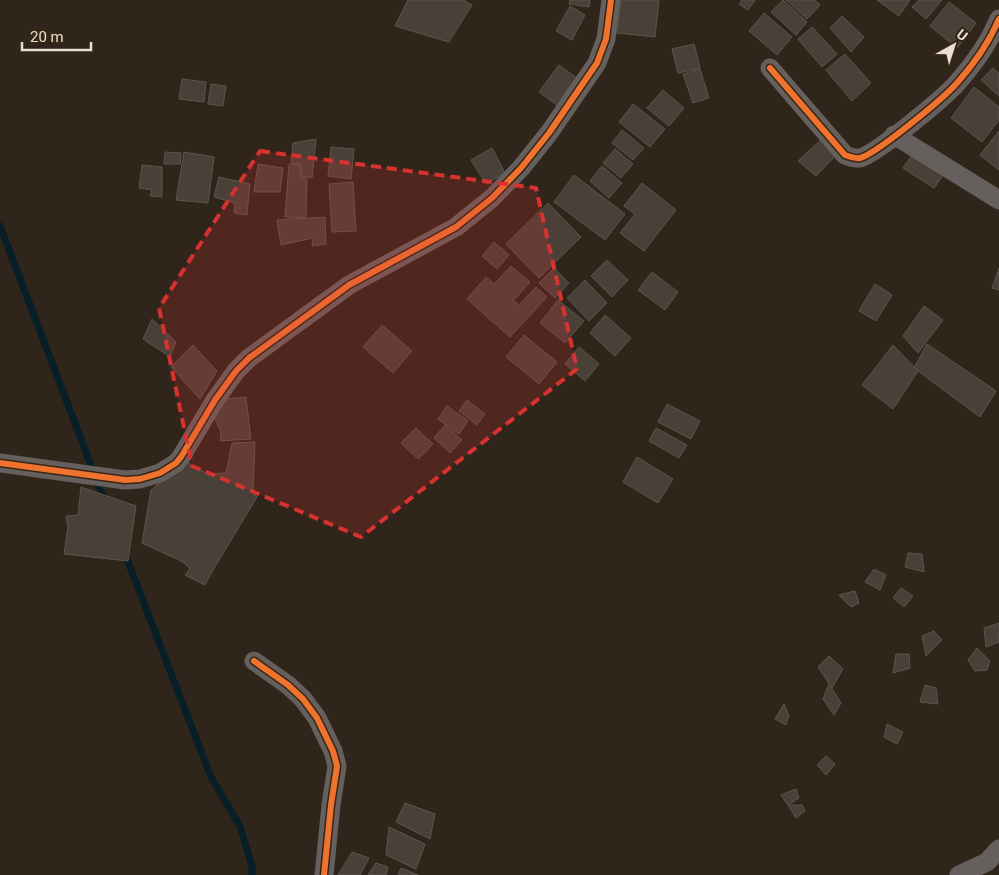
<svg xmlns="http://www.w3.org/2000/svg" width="999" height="875" viewBox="0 0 999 875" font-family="Roboto,sans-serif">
<rect width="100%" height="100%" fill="#2f251b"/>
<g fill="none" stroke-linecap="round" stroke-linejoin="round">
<!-- stream -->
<g stroke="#081e28" stroke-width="7">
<path d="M0,226L105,502"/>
<path d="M125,554L211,777L240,826L252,866V875"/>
</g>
</g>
<!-- building -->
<g fill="#494038" stroke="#5d554c">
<path d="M408,0H463L472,5L449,42L395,26Z"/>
<path d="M570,0H590L589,7L569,4Z"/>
<path d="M621,0H659L655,37L617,33Z"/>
<path d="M742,0H755L748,10L739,4Z"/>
<path d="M783,0L807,22L796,35L771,12Z"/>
<path d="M786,0H815L820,5L807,19Z"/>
<path d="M877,0H910L899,16Z"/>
<path d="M919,0H942L926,19L912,7Z"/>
<path d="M949,2L976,23L957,48L930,26Z"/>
<path d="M570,6L585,15L572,40L556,31Z"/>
<path d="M764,13L792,37L777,55L749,31Z"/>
<path d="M842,16L864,37L851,52L830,28Z"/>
<path d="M812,27L837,54L822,67L798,39Z"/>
<path d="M694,44L700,68L678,73L672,49Z"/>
<path d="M845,54L871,83L852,101L826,70Z"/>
<path d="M559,65L581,81L561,108L539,92Z"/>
<path d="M993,68L999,73V96L981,80Z"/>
<path d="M700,69L709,98L693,103L683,74Z"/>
<path d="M182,79L206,82L204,102L179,99Z"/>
<path d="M211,84L226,86L223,106L208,104Z"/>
<path d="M974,87L999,107V120L982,142L951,118Z"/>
<path d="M663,90L684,108L669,126L647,108Z"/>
<path d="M633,104L665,129L650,147L619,122Z"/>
<path d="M622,130L644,148L633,160L612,143Z"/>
<path d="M999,131V170L980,155Z"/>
<path d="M823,138L839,152L816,176L798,161Z"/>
<path d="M316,139L312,178L302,176L301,164L291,163L293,143Z"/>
<path d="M331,147L354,149L351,179L328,176Z"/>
<path d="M492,148L505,173L486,184L471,160Z"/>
<path d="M615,149L633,164L621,178L603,163Z"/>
<path d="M165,152L181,153L180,164H164Z"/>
<path d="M184,152L214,157L208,203L176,200Z"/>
<path d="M914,152L944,174L934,188L903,168Z"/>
<path d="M258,164L283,168L280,192H254Z"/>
<path d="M289,164L300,165L301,177L307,178L306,218L285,217Z"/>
<path d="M142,165L162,167V197L150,196L152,190L139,188Z"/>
<path d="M602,166L622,183L609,198L590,181Z"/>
<path d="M574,175L625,214L605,240L554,202Z"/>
<path d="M219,177L250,184L247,215L234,213L235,203L214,197Z"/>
<path d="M353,182L356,231L332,232L329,184Z"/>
<path d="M642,183L676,210L644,251L620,233L635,214L624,206Z"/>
<path d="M548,203L581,237L539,278L506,244Z"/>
<path d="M325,217L326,244L312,246L313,238L281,245L277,220Z"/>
<path d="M494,242L509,255L497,269L482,256Z"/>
<path d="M607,260L628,280L612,297L591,276Z"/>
<path d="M511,266L530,282L513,301L519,305L536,287L547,297L510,337L467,299L486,277L494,284Z"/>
<path d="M554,268L569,283L555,298L539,283Z"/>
<path d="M999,268V290L992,288Z"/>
<path d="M652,272L678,292L665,310L638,290Z"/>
<path d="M585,280L607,303L589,321L567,298Z"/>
<path d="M875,284L892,295L876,321L859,311Z"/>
<path d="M558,300L584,321L565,343L540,323Z"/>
<path d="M924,306L943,320L918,353L903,336Z"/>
<path d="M605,315L631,338L615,356L590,333Z"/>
<path d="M152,319L176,342L170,357L143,339Z"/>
<path d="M382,325L412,351L393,373L363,347Z"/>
<path d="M524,335L557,362L539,384L506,357Z"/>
<path d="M927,344L996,391L980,417L914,368Z"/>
<path d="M193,345L217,371L200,399L171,367Z"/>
<path d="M893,345L918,371L893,409L862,385Z"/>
<path d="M579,347L599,364L585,381L565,364Z"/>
<path d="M246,397L251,439L220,441L221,432L213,415L223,399Z"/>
<path d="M467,400L485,414L477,425L459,411Z"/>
<path d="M667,404L700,421L691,439L658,422Z"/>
<path d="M447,406L468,421L459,434L438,419Z"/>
<path d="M445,425L462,440L450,453L434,438Z"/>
<path d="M416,428L433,444L418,459L401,443Z"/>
<path d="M656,428L687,445L679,458L649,441Z"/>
<path d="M255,442L253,493L257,497L210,575L205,585L185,575L190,568L181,561L142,543L151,490L185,461L208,474L226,473L232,443Z"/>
<path d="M637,457L673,479L658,503L623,482Z"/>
<path d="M81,487L136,506L128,561L64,554L68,527L66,516L78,515Z"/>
<path d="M908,553L922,554L924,572L905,567Z"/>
<path d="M874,569L886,575L880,590L865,582Z"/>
<path d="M901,588L913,596L904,607L893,598Z"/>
<path d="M855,591L859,603L851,607L839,595Z"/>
<path d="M999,623V642L986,647L984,628Z"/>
<path d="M934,631L942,640L926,656L922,636Z"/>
<path d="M977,648L990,661L987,670L975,671L968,660Z"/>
<path d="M896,654H909L910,668L893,673Z"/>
<path d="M829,656L843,669L832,688L818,667Z"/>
<path d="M829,684L841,703L834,715L823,699Z"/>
<path d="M925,685L936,688L938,704L920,702Z"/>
<path d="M784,704L789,716L786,725L775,719Z"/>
<path d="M887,724L903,732L897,744L884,737Z"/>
<path d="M826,756L835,764L826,775L817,765Z"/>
<path d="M796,789L799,798L788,805L781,795Z"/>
<path d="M405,803L435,814L430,839L396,822Z"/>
<path d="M788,805H802L805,811L796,818Z"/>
<path d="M389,827L425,844L416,869L386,855Z"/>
<path d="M352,852L369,858L360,875H338Z"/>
<path d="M376,863L388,867L386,875H368Z"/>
<path d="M401,868L418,875H398Z"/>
</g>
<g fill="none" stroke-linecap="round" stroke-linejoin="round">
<!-- minor -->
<g stroke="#65605d" stroke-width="19">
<path d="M770,68L845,155C850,157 854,159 860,158C876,154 944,98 957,83C974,64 989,43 999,19"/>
<path d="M894,135L999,200"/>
<path d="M0,463L125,480L140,479L160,473L176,463L181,457L215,400L236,371L249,358L349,285L456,227L492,198L521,168L549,133L597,63L606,39L611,0"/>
<path d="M254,661L288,685L303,699L317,718L333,751L337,766L331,805L324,875"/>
<path d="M959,875L987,862L999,849"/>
</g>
<defs>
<g id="cycleway">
<path d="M770,68L845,155C850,157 854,159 860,158C876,154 944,98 957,83C974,64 989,43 999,19"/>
<path d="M0,463L125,480L140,479L160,473L176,463L181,457L215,400L236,371L249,358L349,285L456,227L492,198L521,168L549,133L597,63L606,39L611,0"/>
<path d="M254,661L288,685L303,699L317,718L333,751L337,766L331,805L324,875"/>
</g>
</defs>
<!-- cycleway casing -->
<use href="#cycleway" stroke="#372613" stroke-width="9"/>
<!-- cycleway -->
<use href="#cycleway" stroke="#ef722f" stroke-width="6"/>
</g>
<!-- marked area -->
<path fill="#d73130" fill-opacity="0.2" stroke="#d73130" stroke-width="4" stroke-dasharray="10 6" stroke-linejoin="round" d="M260,151L536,188L577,369L361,537L192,466L159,308Z"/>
<!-- north arrow -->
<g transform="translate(954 45) rotate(39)" stroke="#372613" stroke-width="4" paint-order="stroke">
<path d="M0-4L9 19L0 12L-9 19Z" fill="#e9ded2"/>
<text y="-8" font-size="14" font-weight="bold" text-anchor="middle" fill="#e9ded2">U</text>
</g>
<!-- scale -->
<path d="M22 42v8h69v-8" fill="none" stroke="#e9ded2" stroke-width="2.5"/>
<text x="30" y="42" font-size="15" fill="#e9ded2" stroke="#372613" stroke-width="4" paint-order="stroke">20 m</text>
</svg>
